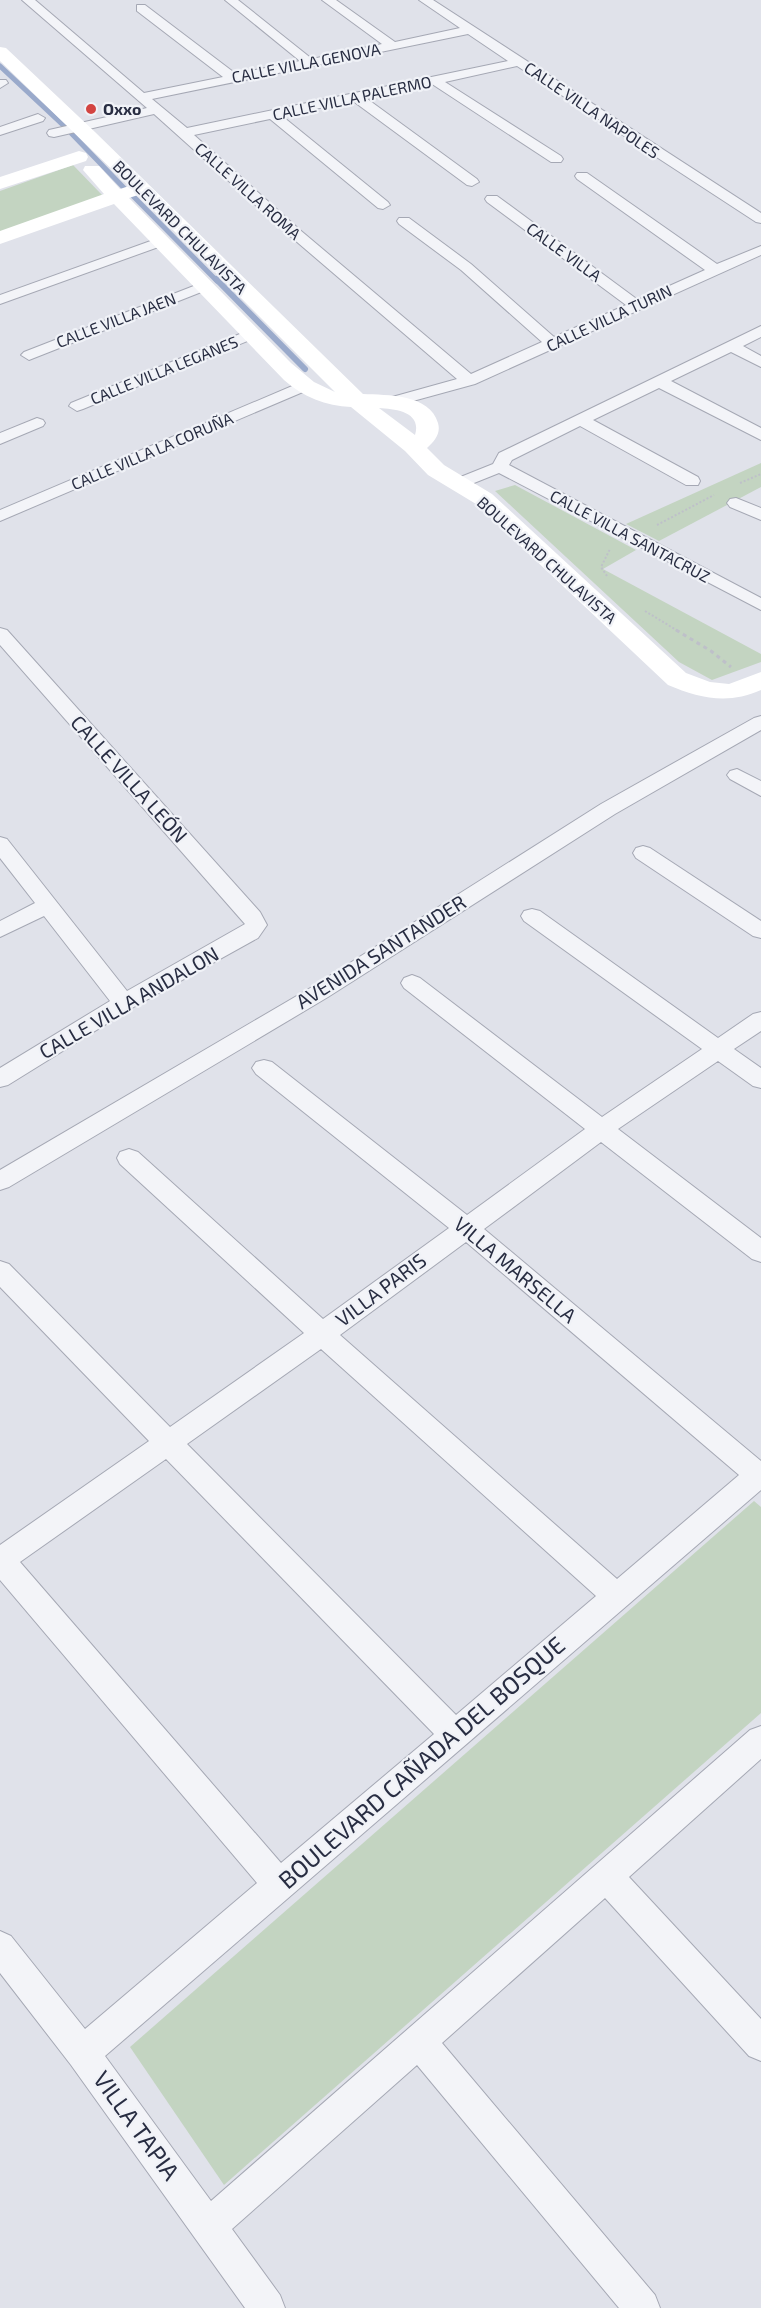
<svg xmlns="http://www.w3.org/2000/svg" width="761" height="2308" viewBox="0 0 761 2308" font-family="'Exo 2',sans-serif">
<rect width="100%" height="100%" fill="#e0e2ea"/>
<!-- green -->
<g fill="#c3d4c1">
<path d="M73,165L103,196L0,234V191Z"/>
<path d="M761,463V487L659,541L626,524Z"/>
<path d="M515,485L636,550L603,569L761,654V662L712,680L679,662L495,491Z"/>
<path d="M754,1501L761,1507V1713L224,2185L130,2047Z"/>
</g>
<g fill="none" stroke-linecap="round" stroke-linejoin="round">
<!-- stream-far1 -->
<g stroke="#9aaacb" stroke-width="5">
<path d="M0,66L64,126"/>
<path d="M71,133L125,189"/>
<path d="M133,196L217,281"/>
</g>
<!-- stream -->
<path stroke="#9aaacb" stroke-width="6" d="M216,279L305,369"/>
<defs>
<g id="street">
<path d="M22,0H35L144,93L223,77L137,11V5H145L236,74L300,61L225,0H238L312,59L382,44L322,0H336L395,42L460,28L419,0H433L761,213V223L756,222L517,66L445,82L561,156L563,159L561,162H551L432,84L366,98L477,179L479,182L472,186L467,185L353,101L282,116L388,202L390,205L383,209L378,208L270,119L194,135L300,230L471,374L542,342L461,270L399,224L397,221L399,218H409L471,264L554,337L626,305L487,202L485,199L487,196H497L638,300L705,270L577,179L575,176L577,173H587L717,264L761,246V255L475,384L391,407L385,405L383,402L385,399L457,379L290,236L154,114L54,137L49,136L47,133L49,130L147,108ZM468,34L508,61L187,128L152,99Z"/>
<path d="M0,80H6L8,83L0,88Z"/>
<path d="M38,114L45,118L43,121L0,135V127Z"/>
<path d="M159,238L166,242L164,245L0,304V295Z"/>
<path d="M204,282L209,283L211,286L209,289L34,358L29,360L21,355L24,352Z"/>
<path d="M761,326V337L743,346L761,356V367L731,352L671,381L761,428V440L659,388L593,420L698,477L700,481L698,485H686L580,426L512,460L509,465L761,598V610L499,473L459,489L453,488L451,484L453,480L493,464L499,453Z"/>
<path d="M252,329L260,334L257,337L83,409L77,411L69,406L71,403Z"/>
<path d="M304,381L310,383L312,386L310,389L0,521V510Z"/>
<path d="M37,418L43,420L45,423L43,426L0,444V433Z"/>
<path d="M736,498L761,508V520L730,507L727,503L730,499Z"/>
<path d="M0,628L7,630L260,912L267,925L258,938L132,1008L8,1085L0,1087V1068L110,1001L44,916L0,937V921L35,903L0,858V837L7,839L127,991L245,924L0,645Z"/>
<path d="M761,716V730L615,814L328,997L9,1187L0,1190V1170L312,987L601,804L754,718Z"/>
<path d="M737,769L761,781V796L730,779L727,775L730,771Z"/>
<path d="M643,846L650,848L761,921V938L753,936L636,858L633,853L636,848Z"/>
<path d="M532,909L540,911L718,1038L753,1014L761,1012V1031L734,1049L761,1068V1088L753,1086L718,1061L618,1129L761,1238V1262L752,1259L601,1142L484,1229L761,1461V1490L105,2056L211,2201L750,1730L761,1726V1759L629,1877L761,2019V2061L749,2056L605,1898L442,2043L655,2295L660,2308H619L417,2065L232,2229L280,2295L285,2308H245L71,2065L0,1973V1931L11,1936L85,2029L257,1883L0,1580V1545L149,1441L0,1287V1261L9,1264L170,1427L304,1333L120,1164L117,1158L120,1152L129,1149L138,1152L323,1319L449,1228L256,1074L252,1068L256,1062L264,1060L272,1062L467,1215L585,1129L404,988L401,983L404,978L412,975L420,978L602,1117L702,1049L524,921L521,916L524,911ZM466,1242L739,1475L617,1579L340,1335ZM321,1349L596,1596L456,1715L187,1444ZM166,1459L434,1734L281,1863L20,1562Z"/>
</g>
</defs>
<!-- street casing -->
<use href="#street" stroke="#a5a8b4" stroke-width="2"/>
<!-- path-far1 -->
<g stroke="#bec0c9" stroke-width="2" stroke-dasharray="2 2" stroke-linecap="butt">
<path d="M740,483L761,474"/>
<path d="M657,525L714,495"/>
<path d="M607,576L601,567L610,549"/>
<path d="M645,611L678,631"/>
</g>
<!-- path -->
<path stroke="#bec0c9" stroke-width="3" stroke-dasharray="4 4" stroke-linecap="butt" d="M676,630L711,651L731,667"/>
<!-- street -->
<use href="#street" fill="#f3f4f8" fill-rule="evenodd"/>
<!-- secondary -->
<g fill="#fff" fill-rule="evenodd">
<path d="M0,47L6,48L95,132L363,394C387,395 430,394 438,423C441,433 435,441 427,448L444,465L492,494L686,673L710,682L729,684L761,672V690C728,705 699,698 668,685L476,504L428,475L405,451L351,407C326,406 303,397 284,380L114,204L0,244V231L104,194L83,170L85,166H99L120,189L129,186L0,61ZM138,195L335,392L314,382L291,363L129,198ZM379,408C396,409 422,412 415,435Z"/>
<path d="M79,151L86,153L88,157L86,161L0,189V177Z"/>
</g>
</g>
<!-- markers -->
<circle fill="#d34441" stroke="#f0f2f7" stroke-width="2" cx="91" cy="109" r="6"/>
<g text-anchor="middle" stroke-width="4.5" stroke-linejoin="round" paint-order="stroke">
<!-- far-street labels -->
<g font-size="16" fill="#282d42" stroke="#f0f2f7">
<text transform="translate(306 63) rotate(-11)" y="6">CALLE VILLA GENOVA</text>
<text transform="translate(352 98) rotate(-12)" y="6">CALLE VILLA PALERMO</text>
<text transform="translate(592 110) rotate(34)" y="6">CALLE VILLA NAPOLES</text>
<text transform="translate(248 191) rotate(42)" y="6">CALLE VILLA ROMA</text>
<text transform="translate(180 227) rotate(45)" y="6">BOULEVARD CHULAVISTA</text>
<text transform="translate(564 252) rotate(36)" y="6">CALLE VILLA</text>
<text transform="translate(609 318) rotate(-25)" y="6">CALLE VILLA TURIN</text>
<text transform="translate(116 320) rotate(-21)" y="6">CALLE VILLA JAEN</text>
<text transform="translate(164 370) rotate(-22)" y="6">CALLE VILLA LEGANES</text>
<text transform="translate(152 451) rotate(-23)" y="6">CALLE VILLA LA CORUÑA</text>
<text transform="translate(630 536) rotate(28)" y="6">CALLE VILLA SANTACRUZ</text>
<text transform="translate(547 560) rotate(42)" y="6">BOULEVARD CHULAVISTA</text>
</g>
<!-- far-poi labels -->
<g font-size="16" font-weight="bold" fill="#282d42" stroke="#f0f2f7" text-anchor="start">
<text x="103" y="115">Oxxo</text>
</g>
<!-- street labels -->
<g font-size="20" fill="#282d42" stroke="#f0f2f7">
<text transform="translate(129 779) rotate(48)" y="7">CALLE VILLA LEÓN</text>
<text transform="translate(381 952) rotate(-32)" y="7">AVENIDA SANTANDER</text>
<text transform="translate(129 1003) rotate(-30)" y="7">CALLE VILLA ANDALON</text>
<text transform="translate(515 1270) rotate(40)" y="7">VILLA MARSELLA</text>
<text transform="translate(381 1290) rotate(-37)" y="7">VILLA PARIS</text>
</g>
<!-- near-street labels -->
<g font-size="24" fill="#282d42" stroke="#f0f2f7">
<text transform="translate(422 1763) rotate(-41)" y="8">BOULEVARD CAÑADA DEL BOSQUE</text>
<text transform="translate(136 2126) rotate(54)" y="8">VILLA TAPIA</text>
</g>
</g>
</svg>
